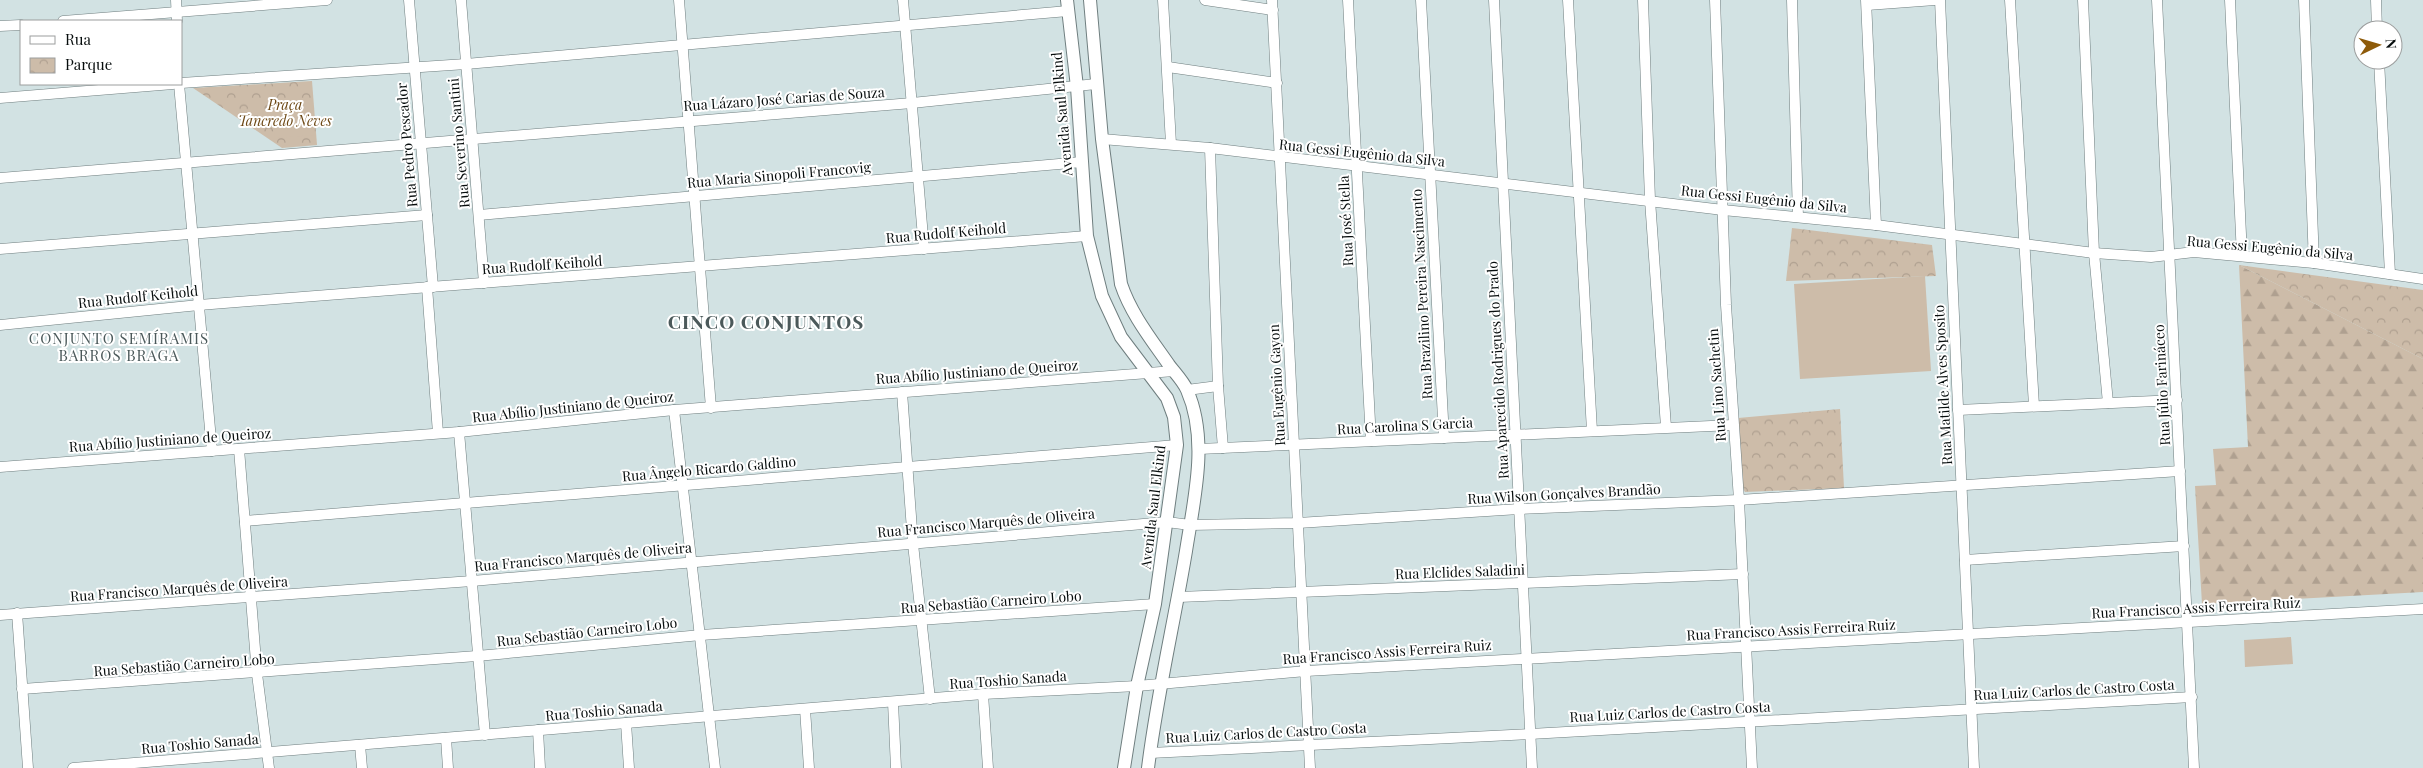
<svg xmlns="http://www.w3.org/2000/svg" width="2423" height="768" viewBox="0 0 2423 768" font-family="'Playfair Display',serif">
<defs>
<pattern id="forest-firs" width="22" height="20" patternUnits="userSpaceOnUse" patternTransform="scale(1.25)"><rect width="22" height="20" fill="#cdbca9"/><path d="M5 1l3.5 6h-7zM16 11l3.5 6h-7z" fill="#afa090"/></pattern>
<pattern id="park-crowns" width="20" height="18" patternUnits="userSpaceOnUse" patternTransform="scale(1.25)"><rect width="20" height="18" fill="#cdbca9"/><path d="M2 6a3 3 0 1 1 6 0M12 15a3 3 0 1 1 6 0" fill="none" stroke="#afa090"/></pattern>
</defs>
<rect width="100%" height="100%" fill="#d2e2e3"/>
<!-- forest -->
<path fill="url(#forest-firs)" d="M2239,265L2423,359V592L2202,604L2195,486L2216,485L2213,449L2248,447Z"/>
<!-- park -->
<g fill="url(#park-crowns)">
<path d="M312,81L317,145L282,148L193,88Z"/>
<path d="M1792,228L1932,245L1936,276L1786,281Z"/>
<path d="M2239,265L2423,290V359Z"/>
<path d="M1840,409L1844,488L1745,492L1740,485L1738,418Z"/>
</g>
<!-- pitch -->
<g fill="#cdbca9">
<path d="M313,110L315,135L275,138L273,113Z"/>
<path d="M1925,276L1931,371L1800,379L1794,284Z"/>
<path d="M2291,637L2293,664L2245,667L2244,640Z"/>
</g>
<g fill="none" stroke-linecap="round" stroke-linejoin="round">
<defs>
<g id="minor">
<path d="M176,0L177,21"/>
<path d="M409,0L433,287"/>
<path d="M461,0L484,283"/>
<path d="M679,0L711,408"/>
<path d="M903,0L924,249"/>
<path d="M1163,0L1171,144"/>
<path d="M1205,0L1273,10"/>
<path d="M1272,0L1310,768"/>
<path d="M1348,0L1371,441"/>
<path d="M1421,0L1444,438"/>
<path d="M1494,0L1532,768"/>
<path d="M1568,0L1592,431"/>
<path d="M1643,0L1650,200L1666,427"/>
<path d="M1715,0L1726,305L1739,500L1752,768"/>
<path d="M1792,0L1798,217"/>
<path d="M1866,0L1876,225"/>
<path d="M1940,0L1974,768"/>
<path d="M2010,0L2034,406"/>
<path d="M2083,0L2094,253L2108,403"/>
<path d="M2157,0L2194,768"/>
<path d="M2230,0L2242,256"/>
<path d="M2304,0L2314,263"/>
<path d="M2376,0L2377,30"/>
<path d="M1867,5L1935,0"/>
<path d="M63,21L327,0"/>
<path d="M0,26L21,25"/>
<path d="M2379,60L2390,274"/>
<path d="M1168,67L1277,83"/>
<path d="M181,83L466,64L1068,11"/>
<path d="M179,84L212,451"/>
<path d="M0,98L173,84"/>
<path d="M1102,139L1210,148L1723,210L1876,225L2094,253L2151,257L2194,252L2314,263L2423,279"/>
<path d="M1210,148L1218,386L1223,448"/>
<path d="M0,178L912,103L1096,84"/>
<path d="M479,215L1082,162"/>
<path d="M0,249L427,215"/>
<path d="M427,287L438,433"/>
<path d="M0,325L199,305L1087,236"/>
<path d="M1187,390L1218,386"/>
<path d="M902,392L913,544L930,699"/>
<path d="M674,410L715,768"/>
<path d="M1958,410L2177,400"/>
<path d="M459,432L485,735"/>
<path d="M239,449L257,674L269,768"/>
<path d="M1199,449L1733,425"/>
<path d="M0,467L459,432L674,410L1174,371"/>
<path d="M245,521L1177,445"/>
<path d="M1965,560L2184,546"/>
<path d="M1179,597L1743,574"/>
<path d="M17,613L28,768"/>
<path d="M0,615L472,581L1167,522L1190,525L1298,523L1519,509L1739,500L2180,471"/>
<path d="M22,689L477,656L701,635L1155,604"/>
<path d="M983,694L988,768"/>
<path d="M893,702L896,768"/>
<path d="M805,709L809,768"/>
<path d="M626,723L629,768"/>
<path d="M538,730L540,768"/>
<path d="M446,738L448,768"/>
<path d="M360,745L362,768"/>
<path d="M1150,753L1530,734L2192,697"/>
<path d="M73,768L983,694L1137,686L1306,671L2423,609"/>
</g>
<g id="major">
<path d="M1067,0L1077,87L1087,236L1102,296L1121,337L1167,398L1174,417L1177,445L1155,604L1137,686L1124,768"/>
<path d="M1090,0L1102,139L1121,284C1131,314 1151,339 1169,365C1175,373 1183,381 1187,390C1209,440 1194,499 1186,551C1174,623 1157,695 1148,768"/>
</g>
</defs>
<!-- minor casing -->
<use href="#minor" stroke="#6f7e7f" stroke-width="11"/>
<!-- major casing -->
<use href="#major" stroke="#6f7e7f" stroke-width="14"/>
<!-- minor -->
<use href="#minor" stroke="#fff" stroke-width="10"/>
<!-- major -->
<use href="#major" stroke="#fff" stroke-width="12"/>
</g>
<g text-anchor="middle" stroke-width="4" stroke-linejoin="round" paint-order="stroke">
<!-- street labels -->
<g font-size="14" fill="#070d0d" stroke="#fff">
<text transform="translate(784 99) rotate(-4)" y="5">Rua Lázaro José Carias de Souza</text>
<text transform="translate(1062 114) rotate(-95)" y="5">Avenida Saul Elkind</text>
<text transform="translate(459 143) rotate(-95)" y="5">Rua Severino Santini</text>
<text transform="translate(407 145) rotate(-95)" y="5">Rua Pedro Pescador</text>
<text transform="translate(1362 153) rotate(6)" y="5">Rua Gessi Eugênio da Silva</text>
<text transform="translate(779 175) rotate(-5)" y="5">Rua Maria Sinopoli Francovig</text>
<text transform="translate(1764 199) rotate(6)" y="5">Rua Gessi Eugênio da Silva</text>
<text transform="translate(1346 221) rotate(-93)" y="5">Rua José Stella</text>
<text transform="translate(946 233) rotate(-5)" y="5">Rua Rudolf Keihold</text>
<text transform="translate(2270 248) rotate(5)" y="5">Rua Gessi Eugênio da Silva</text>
<text transform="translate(542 265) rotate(-4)" y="5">Rua Rudolf Keihold</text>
<text transform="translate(1422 294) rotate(-93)" y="5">Rua Brazilino Pereira Nascimento</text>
<text transform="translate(138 297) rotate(-6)" y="5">Rua Rudolf Keihold</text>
<text transform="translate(1498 370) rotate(-93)" y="5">Rua Aparecido Rodrigues do Prado</text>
<text transform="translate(977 372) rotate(-4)" y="5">Rua Abílio Justiniano de Queiroz</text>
<text transform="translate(1277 385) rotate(-93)" y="5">Rua Eugênio Gayon</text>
<text transform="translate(1717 385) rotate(-94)" y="5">Rua Lino Sachetin</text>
<text transform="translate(1943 385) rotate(-93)" y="5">Rua Matilde Alves Sposito</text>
<text transform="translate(2162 385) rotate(-93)" y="5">Rua Júlio Farináceo</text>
<text transform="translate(573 407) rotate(-6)" y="5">Rua Abílio Justiniano de Queiroz</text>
<text transform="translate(1405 426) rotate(-3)" y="5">Rua Carolina S Garcia</text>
<text transform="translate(170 440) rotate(-4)" y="5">Rua Abílio Justiniano de Queiroz</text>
<text transform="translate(709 469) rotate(-5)" y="5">Rua Ângelo Ricardo Galdino</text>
<text transform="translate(1564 494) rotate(-3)" y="5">Rua Wilson Gonçalves Brandão</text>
<text transform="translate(1153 507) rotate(-83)" y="5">Avenida Saul Elkind</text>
<text transform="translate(986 523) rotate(-5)" y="5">Rua Francisco Marquês de Oliveira</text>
<text transform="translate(583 557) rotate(-5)" y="5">Rua Francisco Marquês de Oliveira</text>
<text transform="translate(1460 572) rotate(-2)" y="5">Rua Elclides Saladini</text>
<text transform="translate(179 589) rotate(-4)" y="5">Rua Francisco Marquês de Oliveira</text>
<text transform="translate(991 602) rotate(-4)" y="5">Rua Sebastião Carneiro Lobo</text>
<text transform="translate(2196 608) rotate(-3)" y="5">Rua Francisco Assis Ferreira Ruiz</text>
<text transform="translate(1791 630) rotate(-3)" y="5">Rua Francisco Assis Ferreira Ruiz</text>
<text transform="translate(587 632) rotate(-6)" y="5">Rua Sebastião Carneiro Lobo</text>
<text transform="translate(1387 652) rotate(-4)" y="5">Rua Francisco Assis Ferreira Ruiz</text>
<text transform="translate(184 665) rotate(-4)" y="5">Rua Sebastião Carneiro Lobo</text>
<text transform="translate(1008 680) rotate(-4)" y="5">Rua Toshio Sanada</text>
<text transform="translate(2074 690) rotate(-3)" y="5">Rua Luiz Carlos de Castro Costa</text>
<text transform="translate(604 711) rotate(-5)" y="5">Rua Toshio Sanada</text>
<text transform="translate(1670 712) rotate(-3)" y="5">Rua Luiz Carlos de Castro Costa</text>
<text transform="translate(1266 733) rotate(-3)" y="5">Rua Luiz Carlos de Castro Costa</text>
<text transform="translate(200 744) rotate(-5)" y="5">Rua Toshio Sanada</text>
</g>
<!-- park labels -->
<g font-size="14" font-style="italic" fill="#6d4815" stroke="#fff">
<text x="285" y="110">Praça<tspan x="285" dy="16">Tancredo Neves</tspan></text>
</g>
<!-- neighbourhood labels -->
<g font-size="15" letter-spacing="1" fill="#4b595a" stroke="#fff">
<text x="119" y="344">CONJUNTO SEMÍRAMIS<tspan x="119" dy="17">BARROS BRAGA</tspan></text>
</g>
<!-- district labels -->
<g font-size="19" font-weight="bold" letter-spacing="1" fill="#4b595a" stroke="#fff">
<text x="766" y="329">CINCO CONJUNTOS</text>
</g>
</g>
<!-- legend -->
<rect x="20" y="20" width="162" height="65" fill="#ffffff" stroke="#9c9e9e"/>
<rect x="30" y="36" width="25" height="8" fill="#ffffff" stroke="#9c9e9e"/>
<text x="65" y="45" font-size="15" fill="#070d0d">Rua</text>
<rect x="30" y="58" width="25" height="15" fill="url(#park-crowns)" stroke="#9c9e9e"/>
<text x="65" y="70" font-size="15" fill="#070d0d">Parque</text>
<!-- north arrow -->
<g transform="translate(2378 45) rotate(85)"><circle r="24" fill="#ffffff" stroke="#9c9e9e"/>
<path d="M0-4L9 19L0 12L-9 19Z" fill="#8e5b0a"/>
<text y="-8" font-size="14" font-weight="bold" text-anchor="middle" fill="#070d0d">N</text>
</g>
</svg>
